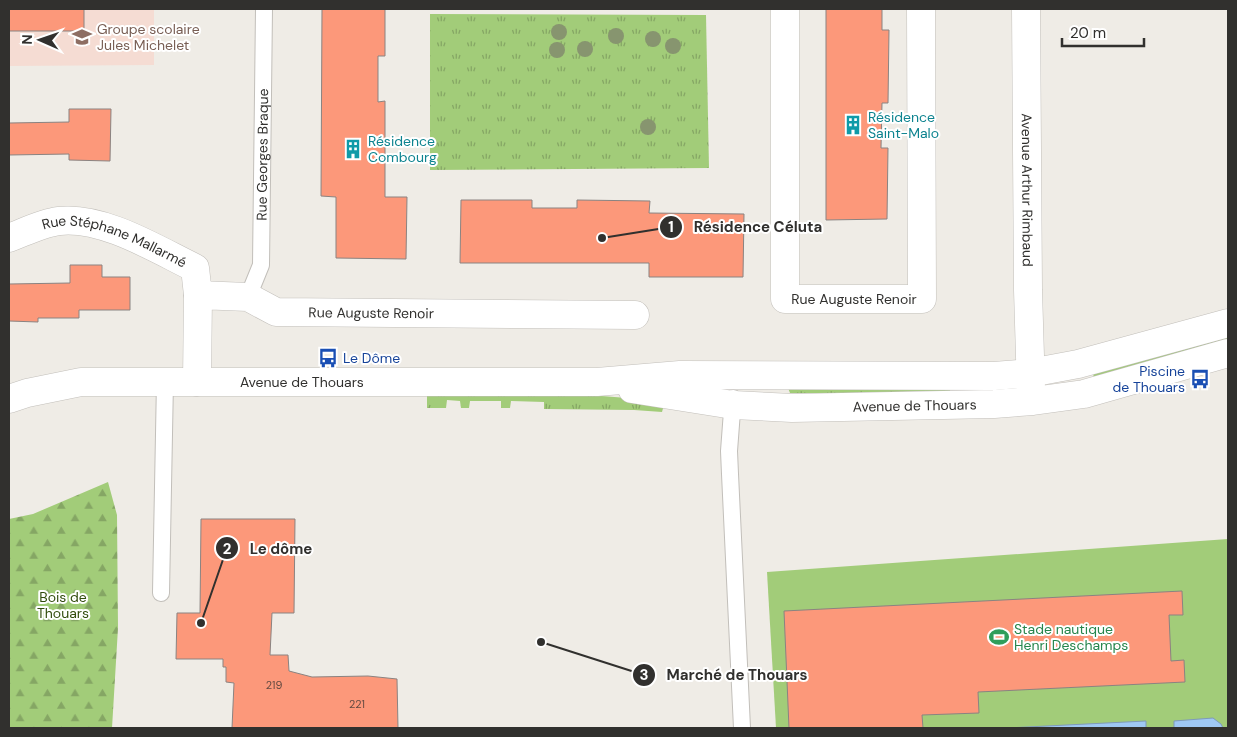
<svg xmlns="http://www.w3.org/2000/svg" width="1237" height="737" viewBox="0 0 1237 737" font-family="'DM Sans',sans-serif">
<defs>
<pattern id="grass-tufts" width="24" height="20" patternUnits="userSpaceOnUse" patternTransform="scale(1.25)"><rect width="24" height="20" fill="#a2cc79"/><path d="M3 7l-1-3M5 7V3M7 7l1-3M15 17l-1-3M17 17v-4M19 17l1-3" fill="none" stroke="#85a664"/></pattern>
<pattern id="forest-firs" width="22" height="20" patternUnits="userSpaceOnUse" patternTransform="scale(1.25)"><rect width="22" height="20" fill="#a2cc79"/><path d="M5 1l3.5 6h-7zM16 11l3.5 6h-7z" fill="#85a664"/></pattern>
</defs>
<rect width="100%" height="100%" fill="#efece6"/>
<!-- education -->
<path fill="#f5dcd3" d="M9,9H154V65L9,66Z"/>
<!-- grass -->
<g fill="url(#grass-tufts)">
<path d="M430,14L706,15L709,168L430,170Z"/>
<path d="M1228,333V343L1094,381L1093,371Z"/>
<path d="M950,387V391L947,394L790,393L788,388Z"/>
<path d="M427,395H589L665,401L662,412L634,410L544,409V402L511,401L510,408H501V401H470L469,408H461L460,401L447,400L446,408H427Z"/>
</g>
<!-- forest -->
<path fill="url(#forest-firs)" d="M108,482L117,515L118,628L112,728H9V519L33,514Z"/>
<!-- pitch -->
<path fill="#a2cc79" d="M1228,539V728H776L767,572Z"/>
<!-- water -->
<g fill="#9fc8f4" stroke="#7e9ab9">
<path d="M1213,718L1221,724L1223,728H1174V721Z"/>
<path d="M1146,721V728H1007Z"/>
</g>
<!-- building -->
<g fill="#fc987a" stroke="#8a8381">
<rect x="9" y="9" width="75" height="22"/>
<path d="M322,9H385V56H378V102L385,101V197H407L406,259L336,258V197L321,196Z"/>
<path d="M826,9H882V30H889L888,103H882L881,148H888L887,219L826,220Z"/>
<path d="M69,109H111L110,161L69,160V154L9,155V123L69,122Z"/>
<path d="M461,200H532V208H577V200L650,201L649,213L744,214L743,277H649V263H460Z"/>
<path d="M70,265H102V277H130V310H79V318H38V322L9,321V284L70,283Z"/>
<path d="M201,519H295L294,613H272L270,655H288L289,671L312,677L368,676L397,679L398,728H232L234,683L226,682V667H223V659H176L177,613H200Z"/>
<path d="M1182,591L1183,615H1169L1171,661L1184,660L1185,682L978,692L979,713L922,715L923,728H789L784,611Z"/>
</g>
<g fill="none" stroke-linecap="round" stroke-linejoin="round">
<defs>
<g id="service">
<path id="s1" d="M248,297L261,265L264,9"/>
<path d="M733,398L729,451L730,474L742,728"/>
<path d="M161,593L165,381"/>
</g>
<g id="minor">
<path id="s2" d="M785,9V299H922L921,9"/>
<path id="s3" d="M9,238C25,232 42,223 59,221C103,216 156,249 195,268L198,295"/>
<path id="s4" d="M197,382L198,295L248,297L276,312L635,315"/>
</g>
<g id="tertiary">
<path id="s5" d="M1026,9L1028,290L1031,390"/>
<path id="s6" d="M632,389L733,405L792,408L994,404L1033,401L1084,394L1228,353"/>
<path id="s7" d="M9,399L27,393L81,382H597L680,375L994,376L1030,373L1078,364L1228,323"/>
</g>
</defs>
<!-- service casing -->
<use href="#service" stroke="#c2bfba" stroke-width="18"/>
<!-- minor casing -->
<use href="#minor" stroke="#c2bfba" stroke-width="29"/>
<!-- tertiary casing -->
<use href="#tertiary" stroke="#c2bfba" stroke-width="29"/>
<!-- service -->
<use href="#service" stroke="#fff" stroke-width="16"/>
<!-- minor -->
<use href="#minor" stroke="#fff" stroke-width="28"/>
<!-- tertiary -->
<use href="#tertiary" stroke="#fff" stroke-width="28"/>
</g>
<!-- trees -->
<g fill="#87956f">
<circle cx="559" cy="32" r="8"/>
<circle cx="616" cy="36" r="8"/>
<circle cx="653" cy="39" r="8"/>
<circle cx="673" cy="46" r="8"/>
<circle cx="585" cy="49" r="8"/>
<circle cx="557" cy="50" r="8"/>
<circle cx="648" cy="127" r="8"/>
</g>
<!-- icons -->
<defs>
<symbol id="school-bare" viewBox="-9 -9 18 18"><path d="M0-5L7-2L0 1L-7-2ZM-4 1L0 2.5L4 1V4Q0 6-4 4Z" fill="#8d6e63" stroke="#fff" stroke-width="2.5" paint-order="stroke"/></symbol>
<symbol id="building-bare" viewBox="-9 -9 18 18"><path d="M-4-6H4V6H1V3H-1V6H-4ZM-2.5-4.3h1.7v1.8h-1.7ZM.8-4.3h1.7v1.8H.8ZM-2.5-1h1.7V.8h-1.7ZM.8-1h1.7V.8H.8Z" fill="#0f9aa8" stroke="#fff" stroke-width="2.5" paint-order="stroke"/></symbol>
<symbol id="bus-bare" viewBox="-9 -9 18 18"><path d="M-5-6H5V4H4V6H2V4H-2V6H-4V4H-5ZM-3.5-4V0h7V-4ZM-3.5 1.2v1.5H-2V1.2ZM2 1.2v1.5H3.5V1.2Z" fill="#1a4fb4" stroke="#fff" stroke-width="2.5" paint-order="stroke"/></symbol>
<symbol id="stadium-bare" viewBox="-9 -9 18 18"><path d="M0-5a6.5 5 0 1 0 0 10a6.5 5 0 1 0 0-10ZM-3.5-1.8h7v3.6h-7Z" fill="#2e9e5b" stroke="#fff" stroke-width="2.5" paint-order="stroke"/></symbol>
</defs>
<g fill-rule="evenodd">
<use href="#school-bare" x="68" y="23" width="28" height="28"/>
<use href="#building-bare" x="839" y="111" width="28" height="28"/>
<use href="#building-bare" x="339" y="135" width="28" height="28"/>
<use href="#bus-bare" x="314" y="344" width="28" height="28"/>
<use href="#bus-bare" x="1186" y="365" width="28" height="28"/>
<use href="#stadium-bare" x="985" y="623" width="28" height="28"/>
</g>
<g text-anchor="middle" stroke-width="4" stroke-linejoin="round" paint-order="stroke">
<!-- number labels -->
<g font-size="11" fill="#644a41">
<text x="274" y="689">219</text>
<text x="357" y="708">221</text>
</g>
<!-- education labels -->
<g font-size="14" fill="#785e54" stroke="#fff" text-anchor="start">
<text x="97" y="34">Groupe scolaire<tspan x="97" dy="16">Jules Michelet</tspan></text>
</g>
<!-- culture labels -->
<g font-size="14" fill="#0d838f" stroke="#fff" text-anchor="start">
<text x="868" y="122">Résidence<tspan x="868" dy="16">Saint-Malo</tspan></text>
<text x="368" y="146">Résidence<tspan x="368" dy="16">Combourg</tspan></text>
</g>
<!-- street labels -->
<g font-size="14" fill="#31302e" stroke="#fff">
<text dy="5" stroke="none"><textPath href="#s1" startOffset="145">Rue Georges Braque</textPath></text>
<text dy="5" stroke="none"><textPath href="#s5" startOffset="181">Avenue Arthur Rimbaud</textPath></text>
<text dy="5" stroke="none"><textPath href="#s3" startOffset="112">Rue Stéphane Mallarmé</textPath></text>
<text dy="5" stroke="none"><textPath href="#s2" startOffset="359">Rue Auguste Renoir</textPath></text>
<text dy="5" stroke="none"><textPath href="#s4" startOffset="264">Rue Auguste Renoir</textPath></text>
<text dy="5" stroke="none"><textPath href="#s7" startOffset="295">Avenue de Thouars</textPath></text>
<text dy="5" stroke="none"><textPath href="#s6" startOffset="284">Avenue de Thouars</textPath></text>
</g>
<!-- transit labels -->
<g font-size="14" fill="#164399" stroke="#fff" text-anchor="start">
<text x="343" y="363">Le Dôme</text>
<text x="1185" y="376" text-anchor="end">Piscine<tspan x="1185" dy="16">de Thouars</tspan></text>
</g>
<!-- park labels -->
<g font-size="14" fill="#324d0d" stroke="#fff">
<text x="63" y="602">Bois de<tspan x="63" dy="16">Thouars</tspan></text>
</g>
<!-- leisure labels -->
<g font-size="14" fill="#27864d" stroke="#fff" text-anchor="start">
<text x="1014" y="634">Stade nautique<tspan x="1014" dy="16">Henri Deschamps</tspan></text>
</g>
</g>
<!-- callouts -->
<path fill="none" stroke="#31302e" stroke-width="2" d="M602 238L671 227M201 623L227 548M541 642L644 675"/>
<g fill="#31302e" stroke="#fff" stroke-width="2">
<circle cx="602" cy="238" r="5"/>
<circle cx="201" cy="623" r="5"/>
<circle cx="541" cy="642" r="5"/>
<circle cx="671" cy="227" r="12"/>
<circle cx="227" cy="548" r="12"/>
<circle cx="644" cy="675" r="12"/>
</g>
<g font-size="15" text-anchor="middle" font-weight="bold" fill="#fff">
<text x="671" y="232">1</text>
<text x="227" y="554">2</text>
<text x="644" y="680">3</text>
</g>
<g font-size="15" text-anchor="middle" font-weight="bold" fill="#31302e" stroke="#fff" stroke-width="4" stroke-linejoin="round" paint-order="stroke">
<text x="758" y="232">Résidence Céluta</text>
<text x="281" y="554">Le dôme</text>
<text x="737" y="680">Marché de Thouars</text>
</g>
<!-- border -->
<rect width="1237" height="737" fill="none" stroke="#31302e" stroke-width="20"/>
<!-- north arrow -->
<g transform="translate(40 40) rotate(272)" stroke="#ffffff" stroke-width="4" paint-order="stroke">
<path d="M0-4L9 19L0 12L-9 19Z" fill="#31302e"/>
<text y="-8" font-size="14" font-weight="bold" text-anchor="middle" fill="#31302e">N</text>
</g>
<!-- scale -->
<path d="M1062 38v8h82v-8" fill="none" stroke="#31302e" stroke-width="2.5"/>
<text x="1070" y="38" font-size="15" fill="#31302e" stroke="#ffffff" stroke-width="4" paint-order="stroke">20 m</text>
</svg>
